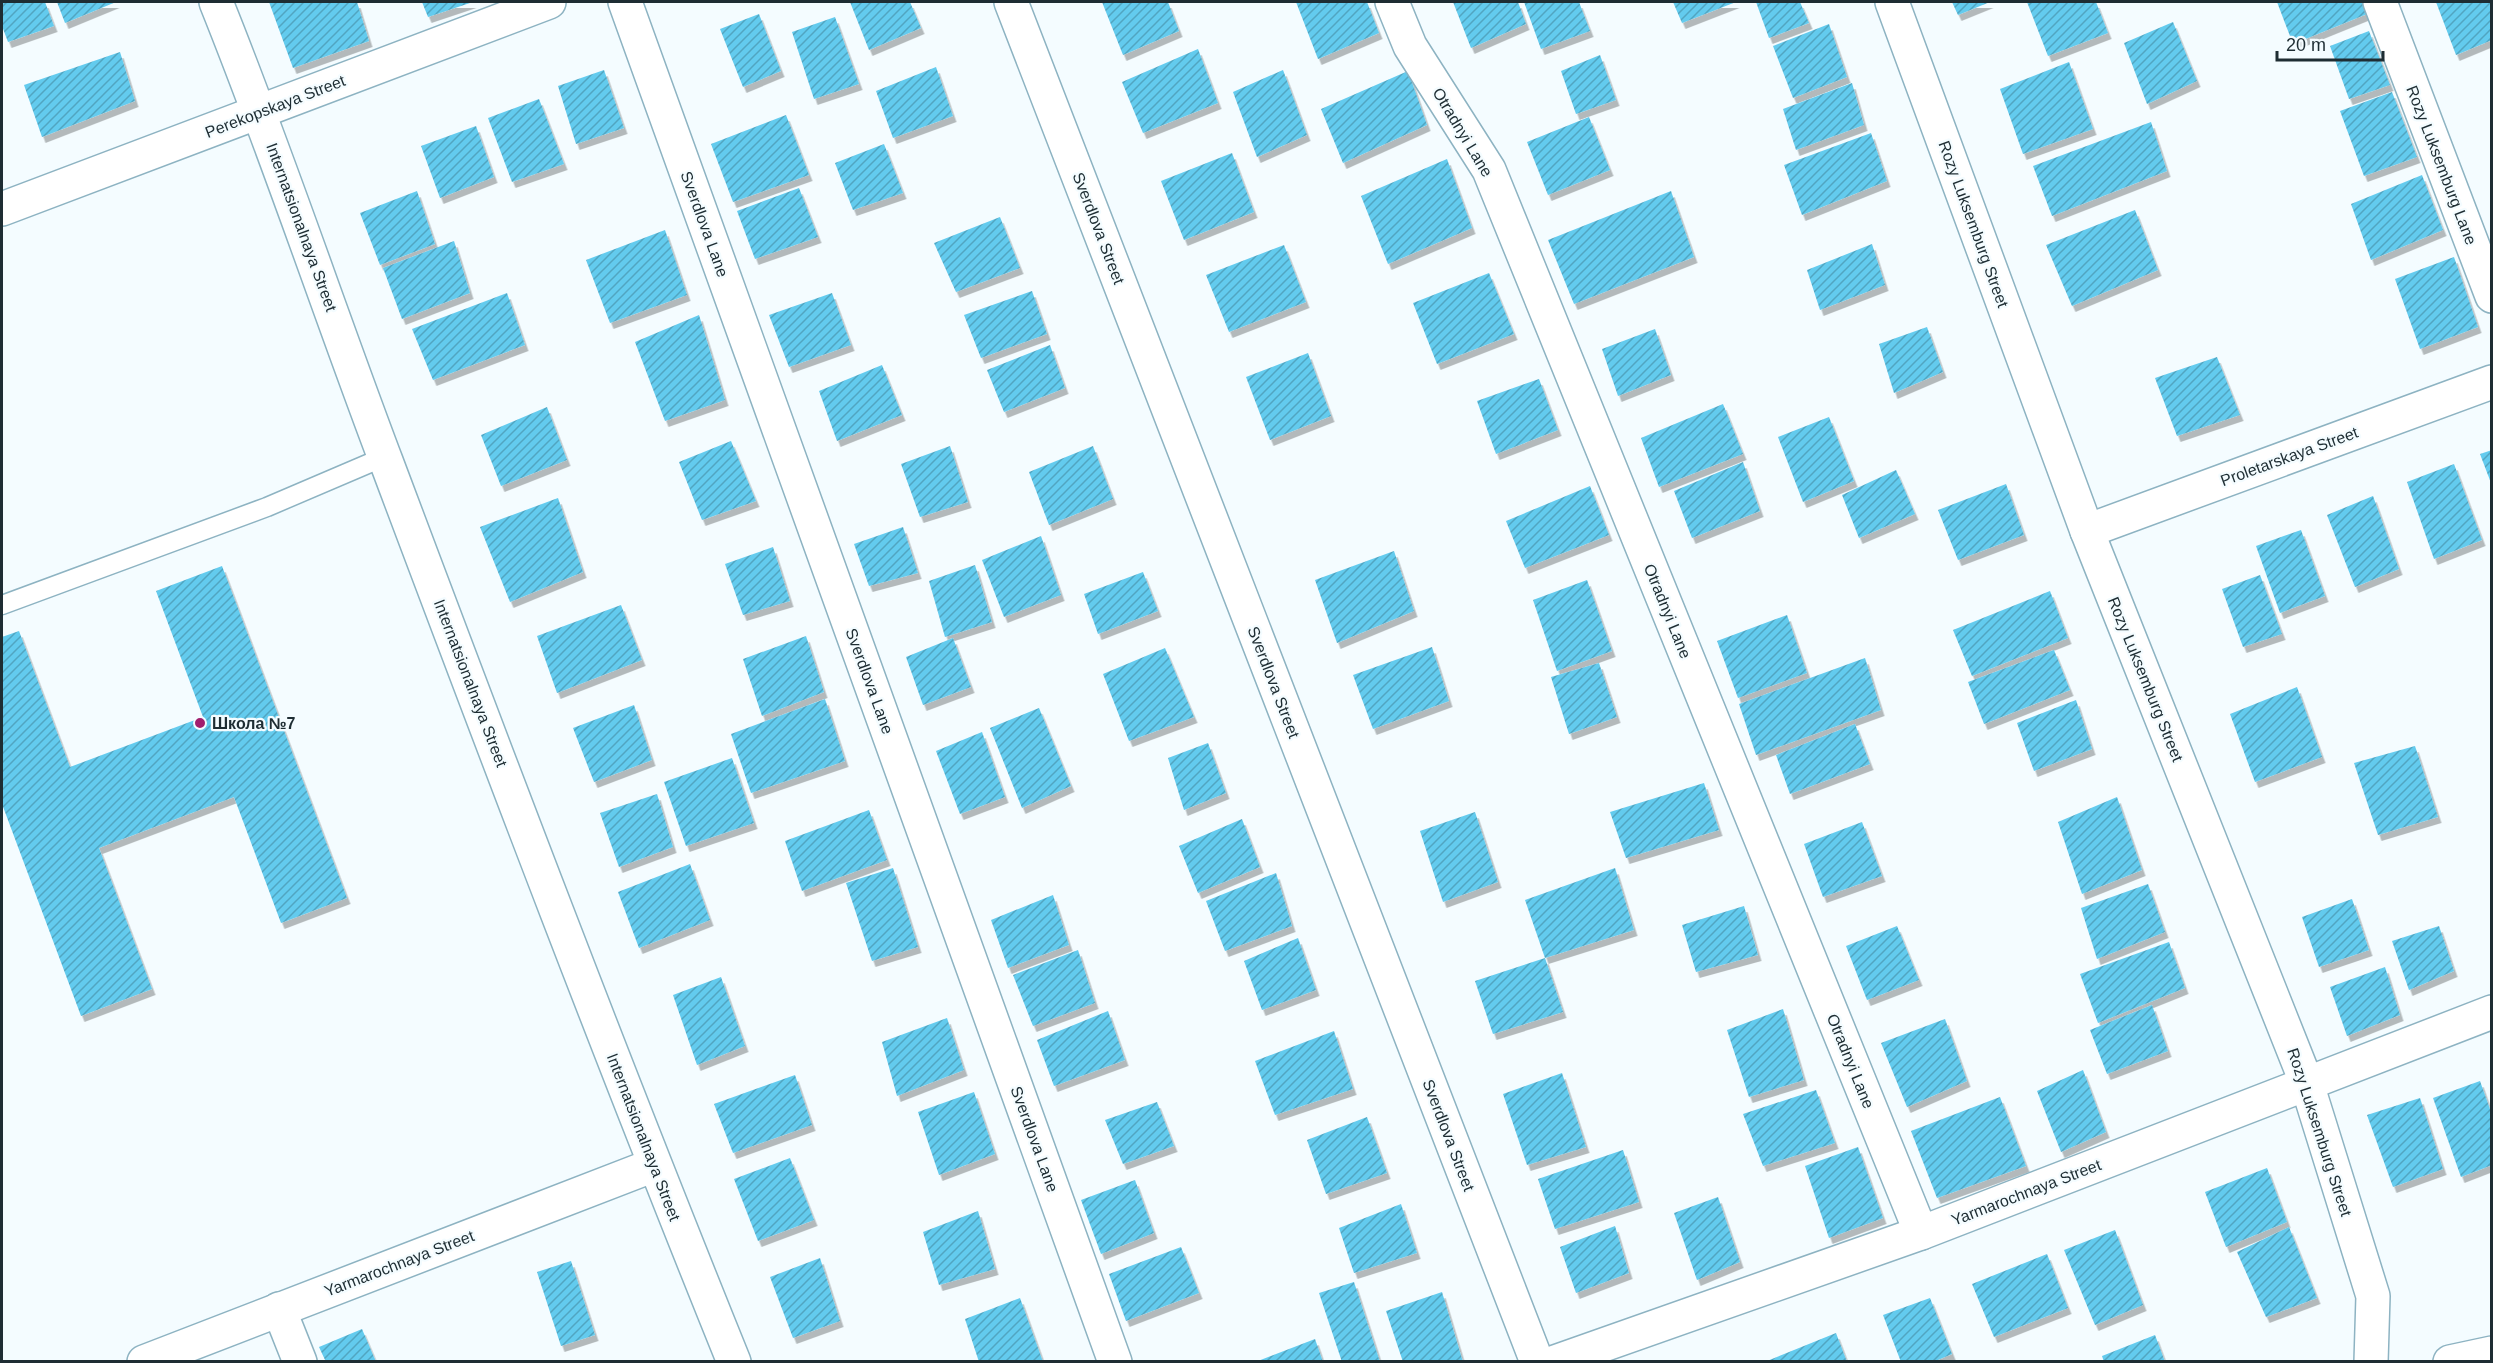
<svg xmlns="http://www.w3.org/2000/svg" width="2493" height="1363" viewBox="0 0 2493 1363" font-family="Arial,sans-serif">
<defs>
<pattern id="building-hatch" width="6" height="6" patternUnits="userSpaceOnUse" patternTransform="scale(1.5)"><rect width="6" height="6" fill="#63cbee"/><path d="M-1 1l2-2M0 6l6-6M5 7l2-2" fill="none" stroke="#51a5c1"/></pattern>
<filter id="shadow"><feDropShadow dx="3.5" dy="6" stdDeviation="0" flood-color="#0004"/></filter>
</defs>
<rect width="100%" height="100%" fill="#f4fcff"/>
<!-- building -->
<g fill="url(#building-hatch)" filter="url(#shadow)">
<path d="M2,2H45L54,26L8,42L2,26Z"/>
<path d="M57,2H116L65,23Z"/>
<path d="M269,2H357L369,41L293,68Z"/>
<path d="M422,2H473L428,17Z"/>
<path d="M850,2H910L921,28L869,50Z"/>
<path d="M1102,2H1168L1179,31L1123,55Z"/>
<path d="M1296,2H1367L1379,33L1318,59Z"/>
<path d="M1453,2H1518L1526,24L1471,48Z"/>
<path d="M1524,2H1579L1590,31L1541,49Z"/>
<path d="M1673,2H1736L1682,23Z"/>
<path d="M1756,2H1800L1809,23L1769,38Z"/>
<path d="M1952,2H1990L1958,15Z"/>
<path d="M2027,2H2096L2108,33L2048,56Z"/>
<path d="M2277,2H2362L2367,14L2293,44Z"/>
<path d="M2436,2H2492V40L2456,55Z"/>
<path d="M759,14L781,71L743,87L720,29Z"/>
<path d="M835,17L859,84L814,99L792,32Z"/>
<path d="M2173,22L2197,81L2147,104L2124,43Z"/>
<path d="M1829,24L1847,77L1793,98L1773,46Z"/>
<path d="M2369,31L2390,85L2349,99L2330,46Z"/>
<path d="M1198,49L1218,103L1143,133L1122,82Z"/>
<path d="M120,52L135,101L42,137L24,85Z"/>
<path d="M1600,55L1616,100L1576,114L1561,71Z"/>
<path d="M2069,62L2093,129L2023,154L2000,89Z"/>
<path d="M936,67L953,116L893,138L876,91Z"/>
<path d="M604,70L624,128L576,144L558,86Z"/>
<path d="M1283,70L1307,135L1257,157L1233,92Z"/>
<path d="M1408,71L1427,125L1343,163L1321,109Z"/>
<path d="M1852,83L1864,125L1796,150L1783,109Z"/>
<path d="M2392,92L2417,157L2364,176L2340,111Z"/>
<path d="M539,99L564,164L512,182L488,118Z"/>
<path d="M786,115L809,175L733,202L711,144Z"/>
<path d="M1589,117L1610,170L1548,195L1527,142Z"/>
<path d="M2151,122L2167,171L2052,216L2033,166Z"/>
<path d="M476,126L494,177L440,198L421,146Z"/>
<path d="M1871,133L1887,181L1802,215L1784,165Z"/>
<path d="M884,144L903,193L853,210L835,163Z"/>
<path d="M1232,153L1254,212L1184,240L1161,181Z"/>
<path d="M1447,159L1472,228L1388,264L1361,196Z"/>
<path d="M2422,175L2443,230L2371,260L2351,204Z"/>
<path d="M799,188L818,237L755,259L737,211Z"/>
<path d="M417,191L435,244L380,265L360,213Z"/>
<path d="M1671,191L1694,257L1574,304L1548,240Z"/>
<path d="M2135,210L2158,270L2072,306L2046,245Z"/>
<path d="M1000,217L1020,268L956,292L934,243Z"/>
<path d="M665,230L687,295L610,323L586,260Z"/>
<path d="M454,241L470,293L402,319L383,268Z"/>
<path d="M1872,244L1885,285L1820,310L1807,270Z"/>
<path d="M1284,245L1306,302L1229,332L1206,275Z"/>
<path d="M2454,257L2478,327L2420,349L2395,279Z"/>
<path d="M1489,273L1514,334L1437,364L1413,303Z"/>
<path d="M1032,291L1047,334L981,358L964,315Z"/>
<path d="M507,293L525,345L433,380L412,329Z"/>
<path d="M832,293L851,345L789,367L769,315Z"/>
<path d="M699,315L725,400L665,421L635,342Z"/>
<path d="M1927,327L1943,372L1894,393L1879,344Z"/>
<path d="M1655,329L1671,375L1618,396L1602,349Z"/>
<path d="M1050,345L1065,388L1004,412L987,370Z"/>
<path d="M1308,353L1331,416L1270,440L1246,377Z"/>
<path d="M2217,357L2240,415L2177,436L2155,378Z"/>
<path d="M882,365L902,415L837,441L819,391Z"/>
<path d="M1539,379L1558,430L1496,454L1477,401Z"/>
<path d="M1723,404L1743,454L1659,487L1641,438Z"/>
<path d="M547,407L567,460L501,486L481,435Z"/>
<path d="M1829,417L1854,481L1803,502L1778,437Z"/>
<path d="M731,441L756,501L702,520L679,462Z"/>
<path d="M950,446L968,502L920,517L901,464Z"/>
<path d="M1093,446L1113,499L1049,525L1029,472Z"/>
<path d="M2492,450V483H2491L2480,454Z"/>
<path d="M1743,462L1760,511L1692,538L1674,491Z"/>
<path d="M2454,464L2482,540L2434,559L2407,482Z"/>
<path d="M1896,470L1915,514L1859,538L1842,495Z"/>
<path d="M2006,484L2024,535L1958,560L1938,510Z"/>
<path d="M1590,486L1609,535L1525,568L1506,521Z"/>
<path d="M2373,496L2399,569L2355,587L2327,515Z"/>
<path d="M558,498L583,572L510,602L480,527Z"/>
<path d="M903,527L918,573L869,586L854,544Z"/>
<path d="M2301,530L2325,596L2280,613L2256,546Z"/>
<path d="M1041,536L1061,595L1004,617L982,560Z"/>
<path d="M773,547L790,601L743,615L725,564Z"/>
<path d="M1394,551L1414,611L1337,643L1315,580Z"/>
<path d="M975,565L992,622L945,637L929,581Z"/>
<path d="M222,566L347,898L281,923L234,797L99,848L152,989L81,1016L2,804V637L19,631L70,767L203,717L156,591Z"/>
<path d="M1143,572L1158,611L1098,634L1084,594Z"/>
<path d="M2260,575L2282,634L2243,647L2222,589Z"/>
<path d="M1587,580L1612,651L1557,671L1533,600Z"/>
<path d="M2050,591L2068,638L1972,676L1953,630Z"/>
<path d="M621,605L642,660L557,693L537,636Z"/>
<path d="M1787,615L1807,673L1738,698L1717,641Z"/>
<path d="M806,636L824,692L762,716L743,659Z"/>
<path d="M953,638L971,687L923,705L906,657Z"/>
<path d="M1432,647L1449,701L1373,729L1353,675Z"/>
<path d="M1165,648L1194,717L1129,741L1103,674Z"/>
<path d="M2054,650L2070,690L1984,724L1968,682Z"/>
<path d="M1865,658L1881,710L1756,755L1739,704Z"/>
<path d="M1599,663L1617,717L1569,734L1551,677Z"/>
<path d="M2297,687L2322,757L2255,782L2230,714Z"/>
<path d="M825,699L845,761L751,793L731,734Z"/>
<path d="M2076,700L2092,749L2034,771L2017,723Z"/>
<path d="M634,705L652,760L594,782L573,728Z"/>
<path d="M1039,708L1071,786L1022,808L990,728Z"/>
<path d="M1855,724L1870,764L1790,794L1776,755Z"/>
<path d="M982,732L1005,797L960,814L936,751Z"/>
<path d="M1208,743L1226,793L1184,810L1168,758Z"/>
<path d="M2415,746L2438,817L2378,835L2354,763Z"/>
<path d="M732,758L754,823L686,846L664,782Z"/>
<path d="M1704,783L1719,830L1626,858L1610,812Z"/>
<path d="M657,794L673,847L619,867L600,813Z"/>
<path d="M2117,797L2142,870L2082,894L2058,822Z"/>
<path d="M869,810L887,860L802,891L785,841Z"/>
<path d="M1475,812L1498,882L1443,902L1420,831Z"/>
<path d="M1242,819L1260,867L1198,893L1179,846Z"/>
<path d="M1862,822L1882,876L1823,897L1804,844Z"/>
<path d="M690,864L710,920L639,948L618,892Z"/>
<path d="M893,868L918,947L872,961L846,883Z"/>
<path d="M1615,868L1634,930L1545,958L1525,900Z"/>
<path d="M1276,873L1292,926L1225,951L1206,901Z"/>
<path d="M2148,884L2165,932L2097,959L2081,908Z"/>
<path d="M1053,895L1069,945L1008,968L991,920Z"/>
<path d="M2352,899L2369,950L2319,967L2302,917Z"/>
<path d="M1744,906L1758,955L1696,972L1682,925Z"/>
<path d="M1897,926L1919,980L1867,1000L1846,946Z"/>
<path d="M2439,926L2454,971L2409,990L2392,941Z"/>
<path d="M1298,938L1316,990L1262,1010L1244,961Z"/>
<path d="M2169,942L2185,988L2098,1023L2080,974Z"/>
<path d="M1078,950L1095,1003L1033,1026L1013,975Z"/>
<path d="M1545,958L1563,1012L1493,1034L1475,981Z"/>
<path d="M2385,967L2400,1015L2347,1036L2330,987Z"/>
<path d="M721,977L745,1046L697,1065L673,995Z"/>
<path d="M2152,1005L2168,1051L2107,1074L2090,1030Z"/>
<path d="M1783,1009L1804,1080L1749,1097L1727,1030Z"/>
<path d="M1108,1011L1125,1060L1054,1086L1037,1040Z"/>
<path d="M947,1018L964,1070L897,1096L882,1042Z"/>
<path d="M1945,1019L1967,1081L1907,1107L1881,1043Z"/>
<path d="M1334,1031L1353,1089L1275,1115L1255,1061Z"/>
<path d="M2083,1070L2106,1132L2061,1152L2037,1091Z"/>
<path d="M1562,1073L1586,1147L1527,1165L1503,1094Z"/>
<path d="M795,1075L812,1125L733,1153L714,1104Z"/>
<path d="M2480,1081L2492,1115V1165L2461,1177L2433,1098Z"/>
<path d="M1816,1090L1835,1143L1763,1166L1743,1114Z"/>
<path d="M974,1092L995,1154L939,1175L918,1112Z"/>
<path d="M2000,1097L2026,1166L1937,1198L1911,1131Z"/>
<path d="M2420,1098L2443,1169L2393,1187L2367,1115Z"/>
<path d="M1157,1102L1174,1146L1123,1164L1105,1120Z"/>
<path d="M1367,1117L1387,1173L1326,1194L1307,1140Z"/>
<path d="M1858,1147L1883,1218L1829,1238L1805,1166Z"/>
<path d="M1623,1150L1639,1202L1555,1229L1538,1179Z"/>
<path d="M790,1158L814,1220L758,1241L734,1179Z"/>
<path d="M2267,1168L2287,1222L2226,1247L2205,1192Z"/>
<path d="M1135,1180L1154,1233L1101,1254L1081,1200Z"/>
<path d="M1718,1197L1740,1262L1697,1280L1674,1213Z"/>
<path d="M1401,1204L1417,1253L1354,1273L1339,1228Z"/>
<path d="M978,1211L995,1269L939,1285L923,1232Z"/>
<path d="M1615,1226L1629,1273L1576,1293L1560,1247Z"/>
<path d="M2289,1227L2317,1298L2266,1317L2237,1252Z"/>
<path d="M2115,1230L2143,1305L2095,1325L2064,1250Z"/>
<path d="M1181,1247L1199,1293L1126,1321L1109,1274Z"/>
<path d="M2047,1254L2068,1308L1994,1337L1972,1284Z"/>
<path d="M820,1258L840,1321L793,1338L770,1277Z"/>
<path d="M571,1261L595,1335L561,1346L537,1272Z"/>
<path d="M1354,1282L1380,1362H1342L1319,1293Z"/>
<path d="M1442,1292L1463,1362H1403L1386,1311Z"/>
<path d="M1020,1298L1043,1362H979L965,1319Z"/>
<path d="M1930,1298L1952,1354L1933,1362H1901L1883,1315Z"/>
<path d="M362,1329L376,1362H326L319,1347Z"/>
<path d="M1836,1333L1847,1362H1767V1361Z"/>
<path d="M2155,1335L2165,1362H2104L2102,1356Z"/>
<path d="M1315,1339L1323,1362H1258V1361Z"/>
</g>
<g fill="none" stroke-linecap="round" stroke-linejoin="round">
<defs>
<path id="service" d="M2,605L267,507L384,457"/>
<g id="minor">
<path d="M216,2C277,153 328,308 386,461C499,762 613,1063 734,1362"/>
<path d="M625,2L1115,1362"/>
<path d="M1011,2L1537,1362"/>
<path d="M1392,2L1410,46L1489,170L1921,1233"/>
<path d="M2380,2L2492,296"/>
<path d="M2,209L549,2"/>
<path d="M279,1309L300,1362"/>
<path d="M144,1362L654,1165"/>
<path d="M1555,1362L1921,1233L2492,1012"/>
<path d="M2450,1362L2492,1353"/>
</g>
<g id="secondary">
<path d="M1892,2L2087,531L2307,1084L2373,1296L2371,1362"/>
<path d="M2087,531L2492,382"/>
</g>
</defs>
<!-- service casing -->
<use href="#service" stroke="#8db3c2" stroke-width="21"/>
<!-- minor casing -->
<use href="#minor" stroke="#8db3c2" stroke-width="36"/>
<!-- secondary casing -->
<use href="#secondary" stroke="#8db3c2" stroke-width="36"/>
<!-- service -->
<use href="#service" stroke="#fff" stroke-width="18"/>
<!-- minor -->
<use href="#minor" stroke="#fff" stroke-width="33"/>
<!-- secondary -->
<use href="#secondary" stroke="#fff" stroke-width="33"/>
</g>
<!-- markers -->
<circle fill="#a11e6e" stroke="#f4fcff" stroke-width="2" cx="200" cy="723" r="6"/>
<g text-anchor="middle" stroke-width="4.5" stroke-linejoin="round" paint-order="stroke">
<!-- street labels -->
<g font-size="16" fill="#1e2d33" stroke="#f4fcff">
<text transform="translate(275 106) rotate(-21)" y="6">Perekopskaya Street</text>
<text transform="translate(1463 132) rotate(59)" y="6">Otradnyi Lane</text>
<text transform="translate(2442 165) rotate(69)" y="6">Rozy Luksemburg Lane</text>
<text transform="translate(705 224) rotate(70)" y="6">Sverdlova Lane</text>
<text transform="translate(1974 224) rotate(70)" y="6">Rozy Luksemburg Street</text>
<text transform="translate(302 227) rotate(70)" y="6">Internatsionalnaya Street</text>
<text transform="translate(1099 228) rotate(69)" y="6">Sverdlova Street</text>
<text transform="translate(2289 456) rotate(-20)" y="6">Proletarskaya Street</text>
<text transform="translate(1668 611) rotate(68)" y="6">Otradnyi Lane</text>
<text transform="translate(2146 679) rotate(68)" y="6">Rozy Luksemburg Street</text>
<text transform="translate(870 681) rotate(70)" y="6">Sverdlova Lane</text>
<text transform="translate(1274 682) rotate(69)" y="6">Sverdlova Street</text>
<text transform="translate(471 683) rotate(69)" y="6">Internatsionalnaya Street</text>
<text transform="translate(1851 1061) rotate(68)" y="6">Otradnyi Lane</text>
<text transform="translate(2320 1132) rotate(72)" y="6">Rozy Luksemburg Street</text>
<text transform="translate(1449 1135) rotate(69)" y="6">Sverdlova Street</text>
<text transform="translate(644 1137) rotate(69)" y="6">Internatsionalnaya Street</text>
<text transform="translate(1035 1139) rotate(70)" y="6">Sverdlova Lane</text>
<text transform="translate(2026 1192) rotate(-21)" y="6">Yarmarochnaya Street</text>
<text transform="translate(399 1263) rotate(-21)" y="6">Yarmarochnaya Street</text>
</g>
<!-- poi labels -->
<g font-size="16" font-weight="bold" fill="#1e2d33" stroke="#f4fcff" text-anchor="start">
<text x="212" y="729">Школа №7</text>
</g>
</g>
<!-- border -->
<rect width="2493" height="1363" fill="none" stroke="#1e2d33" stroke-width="6"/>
<!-- scale -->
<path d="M2277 51v9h106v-9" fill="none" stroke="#1e2d33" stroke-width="3"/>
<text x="2286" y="51" font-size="18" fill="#1e2d33" stroke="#f4fcff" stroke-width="4.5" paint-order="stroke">20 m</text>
</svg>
